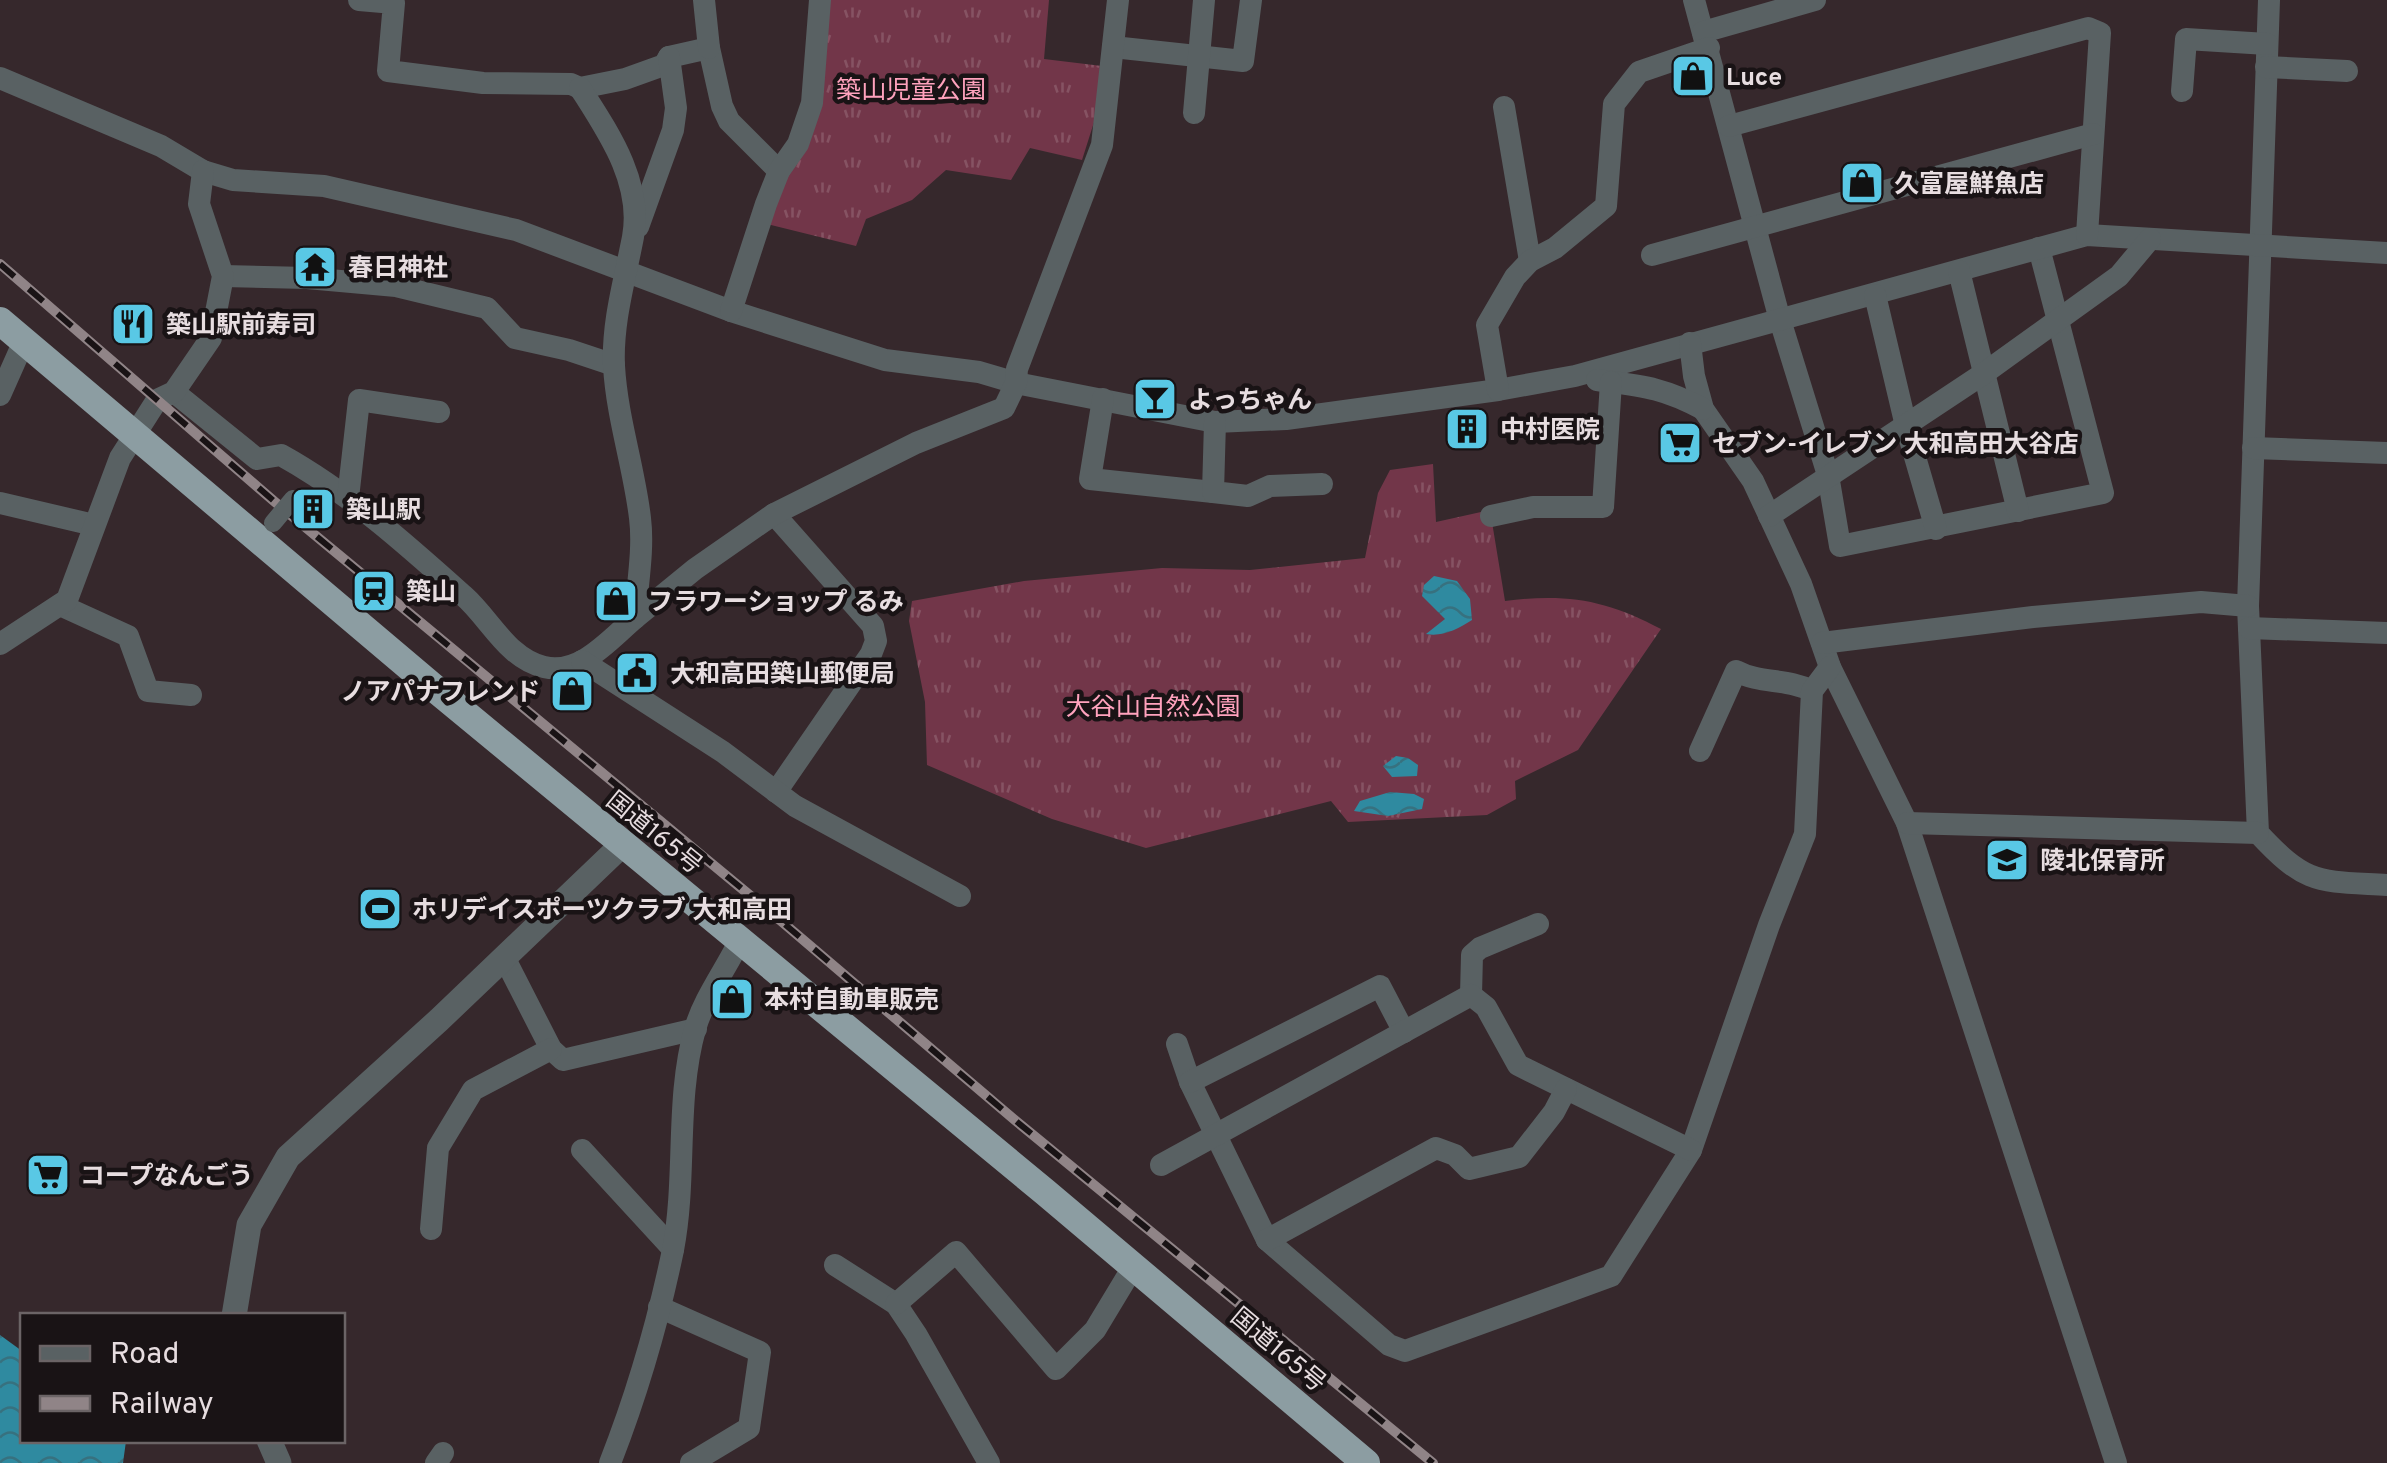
<svg xmlns="http://www.w3.org/2000/svg" width="2387" height="1463" viewBox="0 0 2387 1463" font-family="Overpass,'Noto Sans JP',sans-serif">
<defs>
<pattern id="grass-tufts" width="24" height="20" patternUnits="userSpaceOnUse" patternTransform="scale(2.5)"><rect width="24" height="20" fill="#723649"/><path d="M3 7l-1-3M5 7V3M7 7l1-3M15 17l-1-3M17 17v-4M19 17l1-3" fill="none" stroke="#865363"/></pattern>
<pattern id="water-waves" width="16" height="10" patternUnits="userSpaceOnUse" patternTransform="scale(2.5)"><rect width="16" height="10" fill="#2f8aa0"/><path d="M0 5q4-4 8 0t8 0" fill="none" stroke="#37717f"/></pattern>
</defs>
<rect width="100%" height="100%" fill="#36282c"/>
<!-- grass -->
<g fill="url(#grass-tufts)">
<path d="M827,0H1049L1044,59L1102,66L1095,119L1082,160L1030,148L1011,180L946,170L912,200L866,219L856,246L767,224L775,208Z"/>
<path d="M1433,464L1436,522L1490,510L1505,601C1567,593 1607,600 1661,629L1578,750L1515,781L1516,799L1487,815L1348,822L1331,801L1146,848L1052,819L927,765L925,702L909,621L912,601L1024,581L1162,568L1250,570L1365,558L1378,493L1390,470Z"/>
</g>
<!-- water -->
<g fill="url(#water-waves)">
<path d="M1434,576L1457,581L1470,599L1472,620C1458,629 1443,637 1426,634L1445,619L1422,596L1424,585Z"/>
<path d="M1396,756L1408,758L1418,765L1417,776L1392,777L1383,766Z"/>
<path d="M1390,792L1414,794L1424,799L1422,809L1388,816L1354,811L1360,801Z"/>
<path d="M0,1335L22,1351V1440L126,1441L123,1463H0Z"/>
</g>
<g fill="none" stroke-linecap="round" stroke-linejoin="round">
<!-- minor -->
<g stroke="#596163" stroke-width="22">
<path d="M359,0L394,3L388,71L483,83L571,84L580,88L625,79L664,65L669,57L709,48L722,106L729,121L779,171"/>
<path d="M704,0L709,48"/>
<path d="M1694,0L1780,320L1828,475L1840,546L2103,493L2039,248"/>
<path d="M2269,0L2248,606L2258,833C2307,886 2318,881 2387,885"/>
<path d="M1703,32L1815,0"/>
<path d="M1113,47L1243,61L1251,0"/>
<path d="M2266,67L2347,71"/>
<path d="M0,78L161,146L203,171L233,180L324,186L516,230L731,311L885,360L979,372L1016,383L1215,422L1286,419L1498,390L1575,376L2087,235L2387,253"/>
<path d="M2182,91L2186,39L2267,44"/>
<path d="M1504,107L1530,261"/>
<path d="M1194,113L1204,0"/>
<path d="M1729,126L2088,28L2100,33L2087,235"/>
<path d="M638,227L673,130L676,108L669,57"/>
<path d="M1652,255L2093,134"/>
<path d="M1959,271L2018,511"/>
<path d="M223,276L307,278L396,286L487,308L515,338L569,350L614,365"/>
<path d="M1875,295L1906,426L1936,529"/>
<path d="M731,311L766,204L779,171L798,144L812,103L820,0"/>
<path d="M1690,343L1694,376L1703,409L1753,481L1801,584L1830,667L1907,823L2116,1463"/>
<path d="M1597,380C1642,386 1662,387 1703,409"/>
<path d="M1498,390L1487,325L1515,277L1530,261L1555,248L1606,206L1614,104L1639,72L1709,48"/>
<path d="M174,392L257,459L281,455C348,492 407,545 464,596C490,619 508,659 544,667C580,676 610,639 635,618C637,586 644,550 640,518C634,467 617,418 614,366C612,322 625,279 633,237C643,182 608,132 580,88"/>
<path d="M0,395L24,341"/>
<path d="M1103,399L1090,479L1213,492"/>
<path d="M1215,422L1213,492L1248,496L1270,486L1322,484"/>
<path d="M2253,448L2387,453"/>
<path d="M348,498L359,400L439,412"/>
<path d="M0,503L94,525"/>
<path d="M774,514L873,626L876,641L871,654L776,792"/>
<path d="M1491,516L1533,507H1603L1611,382"/>
<path d="M1769,516L1983,374L2119,276L2150,239"/>
<path d="M60,605L128,636L148,691L191,695"/>
<path d="M635,618L695,569L774,514L916,443L1004,408L1016,383L1017,369L1102,145L1118,0"/>
<path d="M2249,628L2387,633"/>
<path d="M1822,643L2033,617L2201,602L2248,606"/>
<path d="M0,644L67,600L120,458L157,400L174,392L211,338L223,276L199,204L203,171"/>
<path d="M582,661L723,752L795,806L960,896"/>
<path d="M1700,751L1736,671C1760,684 1787,678 1812,691"/>
<path d="M1907,823L2258,833"/>
<path d="M504,957L551,1049L563,1060L696,1029"/>
<path d="M1471,995L1472,955L1480,948L1538,924"/>
<path d="M1177,1044L1190,1082L1267,1240L1389,1345L1405,1351L1611,1276L1691,1150L1769,925L1805,834L1812,691L1830,667"/>
<path d="M1190,1082L1380,986L1404,1032"/>
<path d="M582,1150L673,1249"/>
<path d="M1161,1165L1471,995L1486,1007L1518,1065L1691,1150"/>
<path d="M431,1229L438,1148L473,1090L551,1049"/>
<path d="M1267,1240L1436,1148L1455,1155L1469,1169L1519,1157L1554,1112L1566,1089"/>
<path d="M835,1265L896,1304L916,1334L989,1463"/>
<path d="M896,1304L956,1252L1056,1369L1095,1330L1133,1267"/>
<path d="M659,1307L760,1352L749,1428L691,1463"/>
<path d="M436,1463L443,1453"/>
<path d="M610,1463C637,1394 658,1322 673,1250C687,1177 675,1101 695,1029C704,998 726,969 740,940"/>
</g>
<!-- tertiary -->
<g stroke="#596163" stroke-width="25">
<path d="M234,1316L249,1225L288,1157L439,1020L623,844"/>
<path d="M269,1440L279,1463"/>
</g>
<!-- trunk -->
<path stroke="#8c9da2" stroke-width="28" d="M0,321L433,687L1045,1192L1366,1463"/>
<defs>
<path id="rail" d="M0,264L275,502L781,921L1016,1121L1433,1463"/>
</defs>
<!-- rail casing -->
<use href="#rail" stroke="#908487" stroke-width="10"/>
<!-- rail -->
<use href="#rail" stroke="#191315" stroke-width="6" stroke-dasharray="19" stroke-linecap="butt"/>
<!-- pedestrian-bridge -->
<path stroke="#596163" stroke-width="18" d="M273,523L293,499"/>
</g>
<!-- icons -->
<defs>
<symbol id="shop-square" viewBox="-11 -11 22 22"><rect x="-9" y="-9" width="18" height="18" rx="4" fill="#59c8e5" stroke="#191315"/><path d="M-5-2.5h2.3a2.7 3.5 0 0 1 5.4 0H5L5.5 6h-11ZM-1.5-2.5h3a1.5 2.3 0 0 0-3 0Z" fill="#111"/></symbol>
<symbol id="temple-square" viewBox="-11 -11 22 22"><rect x="-9" y="-9" width="18" height="18" rx="4" fill="#59c8e5" stroke="#191315"/><path d="M0-6L5-2H3V0L6.5 2.5H4V6H1.5V3h-3V6H-4V2.5H-6.5L-3 0V-2H-5Z" fill="#111"/></symbol>
<symbol id="restaurant-square" viewBox="-11 -11 22 22"><rect x="-9" y="-9" width="18" height="18" rx="4" fill="#59c8e5" stroke="#191315"/><path d="M-5-6h1v4h1v-4h1v4h1v-4h1v5L-1.5 .5V6h-2V.5L-5-1ZM5-6V6H3V1.5H1.5Q1.5-4 5-6Z" fill="#111"/></symbol>
<symbol id="bar-square" viewBox="-11 -11 22 22"><rect x="-9" y="-9" width="18" height="18" rx="4" fill="#59c8e5" stroke="#191315"/><path d="M-6-5H6L.8 .8V4.5H3.5V6h-7V4.5H-.8V.8Z" fill="#111"/></symbol>
<symbol id="building-square" viewBox="-11 -11 22 22"><rect x="-9" y="-9" width="18" height="18" rx="4" fill="#59c8e5" stroke="#191315"/><path d="M-4-6H4V6H1V3H-1V6H-4ZM-2.5-4.3h1.7v1.8h-1.7ZM.8-4.3h1.7v1.8H.8ZM-2.5-1h1.7V.8h-1.7ZM.8-1h1.7V.8H.8Z" fill="#111"/></symbol>
<symbol id="supermarket-square" viewBox="-11 -11 22 22"><rect x="-9" y="-9" width="18" height="18" rx="4" fill="#59c8e5" stroke="#191315"/><path d="M-6-5.5h2.5l.6 2H6L4.5 2H-2.5L-4.4-4H-6ZM-1.5 3.2a1.3 1.3 0 1 0 .1 0ZM3 3.2a1.3 1.3 0 1 0 .1 0Z" fill="#111"/></symbol>
<symbol id="station-square" viewBox="-11 -11 22 22"><rect x="-9" y="-9" width="18" height="18" rx="4" fill="#59c8e5" stroke="#191315"/><path d="M-3-6H3Q5-6 5-4V2Q5 4 3 4L4.5 6H3L1.5 4h-3L-3 6H-4.5L-3 4Q-5 4-5 2V-4Q-5-6-3-6ZM-3.5-4v3h7v-3ZM-3.5 1v1.5H-2V1ZM2 1v1.5H3.5V1Z" fill="#111"/></symbol>
<symbol id="civic-square" viewBox="-11 -11 22 22"><rect x="-9" y="-9" width="18" height="18" rx="4" fill="#59c8e5" stroke="#191315"/><path d="M-.6-6.5H3V-4.5H.6V-3L4-1V1h2V6H-6V1h2V-1L-.6-3ZM-1.2 2.5V6h2.4V2.5Z" fill="#111"/></symbol>
<symbol id="school-square" viewBox="-11 -11 22 22"><rect x="-9" y="-9" width="18" height="18" rx="4" fill="#59c8e5" stroke="#191315"/><path d="M0-5L7-2L0 1L-7-2ZM-4 1L0 2.5L4 1V4Q0 6-4 4Z" fill="#111"/></symbol>
<symbol id="stadium-square" viewBox="-11 -11 22 22"><rect x="-9" y="-9" width="18" height="18" rx="4" fill="#59c8e5" stroke="#191315"/><path d="M0-5a6.5 5 0 1 0 0 10a6.5 5 0 1 0 0-10ZM-3.5-1.8h7v3.6h-7Z" fill="#111"/></symbol>
</defs>
<g fill-rule="evenodd">
<use href="#shop-square" x="1668" y="51" width="50" height="50"/>
<use href="#shop-square" x="1837" y="158" width="50" height="50"/>
<use href="#temple-square" x="290" y="242" width="50" height="50"/>
<use href="#restaurant-square" x="108" y="299" width="50" height="50"/>
<use href="#bar-square" x="1130" y="374" width="50" height="50"/>
<use href="#building-square" x="1442" y="404" width="50" height="50"/>
<use href="#supermarket-square" x="1655" y="418" width="50" height="50"/>
<use href="#building-square" x="288" y="484" width="50" height="50"/>
<use href="#station-square" x="349" y="566" width="50" height="50"/>
<use href="#shop-square" x="591" y="576" width="50" height="50"/>
<use href="#civic-square" x="612" y="648" width="50" height="50"/>
<use href="#shop-square" x="547" y="666" width="50" height="50"/>
<use href="#school-square" x="1982" y="835" width="50" height="50"/>
<use href="#stadium-square" x="355" y="884" width="50" height="50"/>
<use href="#shop-square" x="707" y="974" width="50" height="50"/>
<use href="#supermarket-square" x="23" y="1150" width="50" height="50"/>
</g>
<g text-anchor="middle" stroke-width="9" stroke-linejoin="round" paint-order="stroke">
<!-- poi labels -->
<g font-size="25" font-weight="bold" fill="#e7dde0" stroke="#191315" text-anchor="start">
<text x="1726" y="85">Luce</text>
<text x="1894" y="192">久富屋鮮魚店</text>
<text x="348" y="276">春日神社</text>
<text x="166" y="333">築山駅前寿司</text>
<text x="1188" y="408">よっちゃん</text>
<text x="1500" y="438">中村医院</text>
<text x="1712" y="452">セブン-イレブン 大和高田大谷店</text>
<text x="346" y="518">築山駅</text>
<text x="406" y="600">築山</text>
<text x="648" y="610">フラワーショップ るみ</text>
<text x="670" y="682">大和高田築山郵便局</text>
<text x="540" y="700" text-anchor="end">ノアパナフレンド</text>
<text x="2040" y="869">陵北保育所</text>
<text x="412" y="918">ホリデイスポーツクラブ 大和高田</text>
<text x="764" y="1008">本村自動車販売</text>
<text x="80" y="1184">コープなんごう</text>
</g>
<!-- park labels -->
<g font-size="25" fill="#ffa2bd" stroke="#191315">
<text x="911" y="98">築山児童公園</text>
<text x="1153" y="715">大谷山自然公園</text>
</g>
<!-- street labels -->
<g font-size="25" fill="#e7dde0" stroke="#191315">
<text transform="translate(655 832) rotate(39)" y="9">国道165号</text>
<text transform="translate(1279 1349) rotate(40)" y="9">国道165号</text>
</g>
</g>
<!-- legend -->
<rect x="20" y="1313" width="325" height="130" fill="#191315" stroke="#6b6466" stroke-width="2.5"/>
<rect x="40" y="1346" width="50" height="15" fill="#596163" stroke="#6b6466" stroke-width="2.5"/>
<text x="110" y="1363" font-size="30" fill="#e7dde0">Road</text>
<rect x="40" y="1396" width="50" height="15" fill="#908487" stroke="#6b6466" stroke-width="2.5"/>
<text x="110" y="1413" font-size="30" fill="#e7dde0">Railway</text>
</svg>
